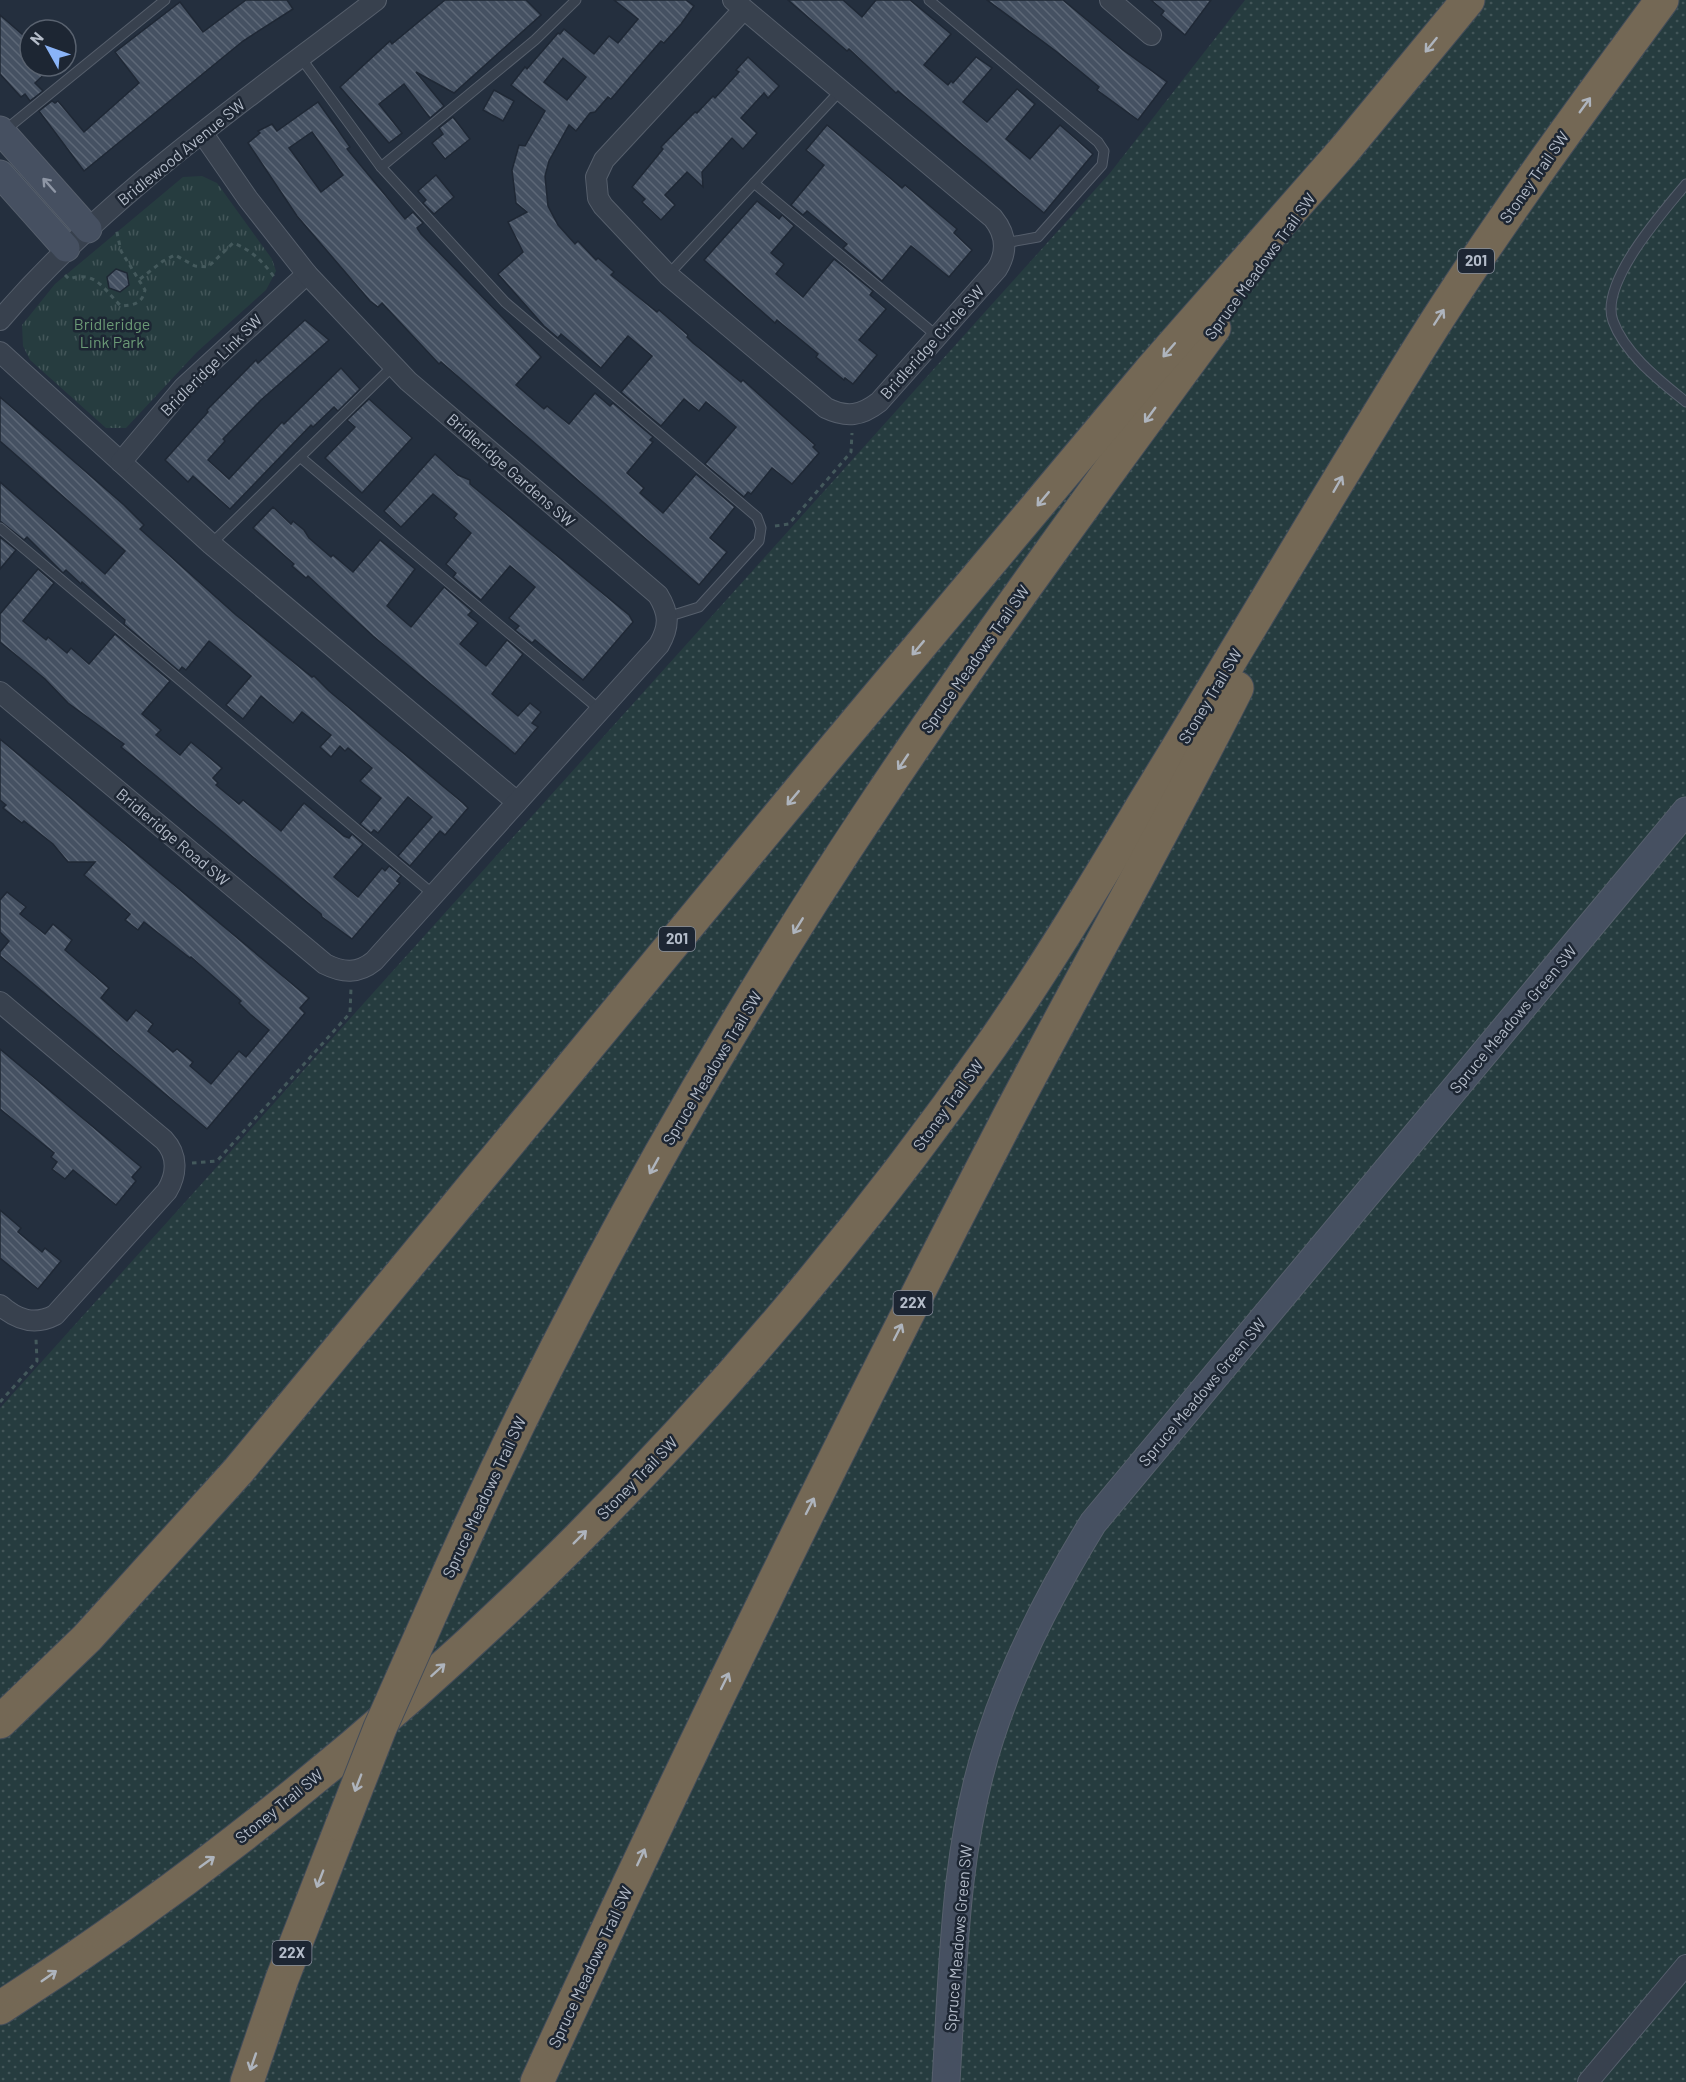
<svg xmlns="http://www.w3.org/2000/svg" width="1686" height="2082" viewBox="0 0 1686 2082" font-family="Barlow,sans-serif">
<defs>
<pattern id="grass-dots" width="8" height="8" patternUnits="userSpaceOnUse" patternTransform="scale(1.5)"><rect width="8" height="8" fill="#263c3f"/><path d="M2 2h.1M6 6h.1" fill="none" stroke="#435659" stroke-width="1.8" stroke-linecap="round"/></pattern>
<pattern id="park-tufts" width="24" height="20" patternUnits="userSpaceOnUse" patternTransform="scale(1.5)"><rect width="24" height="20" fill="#263c3f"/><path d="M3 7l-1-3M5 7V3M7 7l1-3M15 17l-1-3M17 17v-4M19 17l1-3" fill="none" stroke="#435659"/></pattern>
<pattern id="building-back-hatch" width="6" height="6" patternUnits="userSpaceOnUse" patternTransform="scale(1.5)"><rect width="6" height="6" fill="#455162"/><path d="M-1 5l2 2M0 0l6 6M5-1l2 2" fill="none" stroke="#5d6877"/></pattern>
</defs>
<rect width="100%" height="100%" fill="#242f3e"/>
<!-- grass -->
<path fill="url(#grass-dots)" d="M1245,0H1686V2082H0V1408L1110,173Z"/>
<!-- park -->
<path fill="url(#park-tufts)" d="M202,176L217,183L272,259L276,271L266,290L197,352L126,428H106L30,360L23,346L22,325L55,284L183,177Z"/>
<!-- building -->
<g fill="url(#building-back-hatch)" stroke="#1f2835" stroke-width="1.5" fill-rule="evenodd">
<path d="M246,0H287L293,9L243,41L84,171L39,111L52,101L55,103L58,101L84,132L139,83L115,52L180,2L203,32Z"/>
<path d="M445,0H526L541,15L454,93L416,72L444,106L430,118L404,84L379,104L402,133L389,143L340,87L390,41L392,44Z"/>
<path d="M614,0H686L694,6L681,24L664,43L661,41L611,99L608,97L595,112L590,113L576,131L569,125L549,161L545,176L548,206L558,225L575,244L578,241L596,260L598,258L614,272L611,275L657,312L659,310L688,335L687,337L693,343L741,382L743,380L815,445L813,447L819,453L792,484L772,468L751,494L748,492L744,497L705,464L736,427L706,402L699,411L684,399L661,426L621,392L652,356L628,336L601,368L561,334L558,338L544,326L498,274L523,252L508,222L527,212L516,203L512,170L519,145L525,146L545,111L511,85L525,67L527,69L558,33L560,34L564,29L594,54L609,36L618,43L638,19ZM563,58L586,77L567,100L544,82Z"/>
<path d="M788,0H843L862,17L876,0H910L951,34L924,65L948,85L951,81L953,83L976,57L992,68L963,102L987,122L1017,89L1035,104L1006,139L1030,159L1060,125L1093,154L1044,213L898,91L896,93L849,49L847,51Z"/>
<path d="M987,0H1063L1123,50L1167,82L1138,120L1097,90L1099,87L1057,52Z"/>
<path d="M1151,0H1211L1185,35L1161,15L1164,11Z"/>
<path d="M0,15L30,41V66H53L35,83L43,91L30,101L25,94L21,97L0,74Z"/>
<path d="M748,57L779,86L768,98L764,93L741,118L757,133L743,149L732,138L702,172L703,187L687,172L665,195L675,205L661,220L642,202L645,199L632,187L663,149L661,147L695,112L697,113L713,96L715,98L739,72L736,70Z"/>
<path d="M494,90L514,101L503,121L483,110Z"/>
<path d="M318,102L350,147L347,149L405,219L413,212L423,223L417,228L421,234L541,357L516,385L544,409L547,406L569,424L595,393L610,406L613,403L653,437L650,440L653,442L627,473L644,488L640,493L663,513L696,474L735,507L710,538L727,552L699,585L441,362L439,364L382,303L378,307L370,301L297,216L248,143L260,133L258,131L272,124L277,131ZM312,132L343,175L321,192L289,148Z"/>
<path d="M453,117L470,139L445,159L432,143L443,134L439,128Z"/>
<path d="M827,125L902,188L905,185L957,229L954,233L972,250L949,277L911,246L882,281L843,248L847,244L807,211L803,215L791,205L824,165L806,150Z"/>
<path d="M436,175L454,197L434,214L423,203L426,200L418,191Z"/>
<path d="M757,201L779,219L782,215L794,226L771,253L784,264L776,274L803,297L834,259L873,291L870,295L886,309L859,340L877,355L853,384L845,378L844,380L816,357L818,354L777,320L775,323L704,260Z"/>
<path d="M116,269L127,273L129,285L120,292L109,288L107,277Z"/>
<path d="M305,320L329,340L261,400L223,439L225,441L208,460L229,479L282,422L284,424L341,368L360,389L338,411L334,407L313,427L311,425L230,509L193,476L188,482L165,460L208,412L207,410L256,360L258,363Z"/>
<path d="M0,397L124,505L144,525L140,529L236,615L312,677L314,676L329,691L463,803L468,808L445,835L440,831L410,866L398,856L432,817L408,797L378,833L374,830L371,833L360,824L381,798L360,781L372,768L348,748L345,751L340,746L331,757L320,747L331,735L302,712L293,723L261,696L243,719L226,705L251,676L209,641L186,670L182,667L179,671L124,624L125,620L82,582L81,584L66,570L63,573L27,537L24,540L0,521V482L105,574L125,551L0,441Z"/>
<path d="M369,399L412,438L362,493L325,458L355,427L347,420Z"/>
<path d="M435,454L458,475L470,480V484L629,615L633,622L583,680L535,640L532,643L515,630L519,626L509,618L535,587L510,566L481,600L453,577L456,573L446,564L471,533L454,518L457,514L433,494L401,527L384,511Z"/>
<path d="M273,507L291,524L293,521L304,530L309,538L331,557L333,555L353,572L380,540L415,569L387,606L411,627L444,587L472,611L468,615L478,623L460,644L486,666L507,640L523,654L492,694L518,716L530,703L541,712L532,723L538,727L515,754L373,636L308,576L306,578L292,566L294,564L253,528Z"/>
<path d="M0,537L16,550L0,569Z"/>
<path d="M38,569L54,583L23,621L46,640L48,637L67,653L71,648L89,664L115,634L170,681L142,714L161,730L156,735L180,755L191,742L222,768L213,778L218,783L216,785L239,804L243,800L281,831L304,803L344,836L349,838L352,834L363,844L334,877L358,897L382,868L385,871L389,866L401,876L397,881L400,883L352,939L322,917L321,914L131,755L121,747L124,744L68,703L45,679L0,642V614Z"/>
<path d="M0,739L309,998L300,1008L305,1013L207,1129L0,956V952L9,941L0,932V900L7,892L26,907L20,914L45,934L53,924L72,940L65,950L109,988L101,998L127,1021L136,1010L153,1024L148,1031L173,1052L177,1049L193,1062L190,1066L211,1084L239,1051L246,1057L269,1030L250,1014L239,1003L241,1001L191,957L190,958L144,922L138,930L125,920L130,914L84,875L95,862H68L53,844L24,821L22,823L3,808L6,805L0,800Z"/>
<path d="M0,1049L141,1167L132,1177L136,1181L116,1205L73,1170L65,1179L52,1169L57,1162L51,1157L54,1153L0,1109Z"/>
<path d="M0,1210L21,1228L18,1232L42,1252L45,1248L61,1261L38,1289L0,1258Z"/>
</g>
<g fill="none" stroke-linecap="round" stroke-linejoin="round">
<defs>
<g id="lane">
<path d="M929,0L1098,142L1104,151L1102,165L1038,237L1005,243"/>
<path d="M301,58L381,167L505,302L757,517L761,528L759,541L699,607L667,617"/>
<path d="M4,131L165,0"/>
<path d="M381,167L535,40L576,0"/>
<path d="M754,183L937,336"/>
<path d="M1686,184C1663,212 1599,283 1613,321C1625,354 1659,380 1686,402"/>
<path d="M668,275L841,90"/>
<path d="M300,457L600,710"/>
<path d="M0,528L434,895"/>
<path d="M211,544L393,366"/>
</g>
<g id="street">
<path d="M733,0L744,9L993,218C1006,234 1008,251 997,269L879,402C861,416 847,418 826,408L668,275L603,206L598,198L596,177L604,160L744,9"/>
<path d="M1110,0L1151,35"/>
<path d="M0,320C107,195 246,100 376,0"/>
<path d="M0,352L211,544L517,802"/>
<path d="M121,462L184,387L307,274"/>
<path d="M0,692L325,964C343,973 358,974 374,961L659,645C670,626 669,613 658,595L408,381L307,274L248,199L203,134"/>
<path d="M0,1002L164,1140C178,1155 177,1174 167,1191L55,1315C34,1326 17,1320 0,1305"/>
<path d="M1588,2082L1686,1965"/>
</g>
<g id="secondary">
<path d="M0,130L88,229"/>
<path d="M0,174L66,248"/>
<path d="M946,2082C953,1967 954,1846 991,1735C1015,1661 1052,1590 1093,1523L1686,811"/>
</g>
<g id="highway">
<path d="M439,1595C562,1317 711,1050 880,797C986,638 1100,483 1214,328"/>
<path d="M0,1722L87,1638L239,1470L827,757L1150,371L1346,148L1468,0"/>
<path d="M0,2008C389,1756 725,1425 991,1046C1046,967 1096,883 1146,800C1238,649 1327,497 1420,347C1495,227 1578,114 1662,0"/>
<path d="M247,2082L282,1979L342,1825"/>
<path d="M537,2082C685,1758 841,1440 1005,1124C1081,978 1163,835 1237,688"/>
</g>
</defs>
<!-- lane casing -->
<use href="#lane" stroke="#565f6c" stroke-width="11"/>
<!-- street casing -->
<use href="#street" stroke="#565f6c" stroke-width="22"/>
<!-- secondary casing -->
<use href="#secondary" stroke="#565f6c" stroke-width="29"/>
<!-- highway casing -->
<use href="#highway" stroke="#434c59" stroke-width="35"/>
<!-- path -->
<g stroke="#44595c" stroke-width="3" stroke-dasharray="4.5 4.5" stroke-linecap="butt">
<path d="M65,275L69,279C96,270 103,289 121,306C134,305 142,304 145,290L121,251L116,228"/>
<path d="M140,279L163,261L175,255L195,266L208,267L233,243C252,250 263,262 275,278"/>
<path d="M775,526L789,524L851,452L852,433"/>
<path d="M192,1163L217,1161L350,1013L351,988"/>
<path d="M0,1402L37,1361L36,1339"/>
</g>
<!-- lane -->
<use href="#lane" stroke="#38414e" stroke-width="9"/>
<!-- street -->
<use href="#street" stroke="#38414e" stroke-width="20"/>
<!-- secondary -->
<use href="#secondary" stroke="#465061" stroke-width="27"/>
<!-- highway -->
<use href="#highway" stroke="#746855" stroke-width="33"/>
<defs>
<path id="highway-bridge" d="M342,1825L380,1728L439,1595"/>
</defs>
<!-- highway-bridge casing -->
<use href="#highway-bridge" stroke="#434c59" stroke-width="35" stroke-linecap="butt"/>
<!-- highway-bridge -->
<use href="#highway-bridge" stroke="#746855" stroke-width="33"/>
</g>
<!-- one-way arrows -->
<defs><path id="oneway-shaft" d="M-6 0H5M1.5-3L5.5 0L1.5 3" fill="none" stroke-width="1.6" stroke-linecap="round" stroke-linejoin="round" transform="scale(1.5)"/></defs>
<g stroke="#aeb4bd">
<use href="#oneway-shaft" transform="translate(1431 45) rotate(129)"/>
<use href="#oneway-shaft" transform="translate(1585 105) rotate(-54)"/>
<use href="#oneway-shaft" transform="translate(1439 317) rotate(-57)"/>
<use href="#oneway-shaft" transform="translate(1169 350) rotate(131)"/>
<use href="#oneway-shaft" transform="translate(1150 415) rotate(126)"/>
<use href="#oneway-shaft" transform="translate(1338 484) rotate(-60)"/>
<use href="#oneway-shaft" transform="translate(1043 499) rotate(130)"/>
<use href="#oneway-shaft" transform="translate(918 648) rotate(130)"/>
<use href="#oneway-shaft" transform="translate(903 762) rotate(124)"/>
<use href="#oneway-shaft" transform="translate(793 798) rotate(130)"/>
<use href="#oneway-shaft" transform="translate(798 926) rotate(122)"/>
<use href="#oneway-shaft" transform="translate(654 1166) rotate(119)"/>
<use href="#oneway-shaft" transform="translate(898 1332) rotate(-63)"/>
<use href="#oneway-shaft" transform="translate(810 1506) rotate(-63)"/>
<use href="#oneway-shaft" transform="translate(580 1537) rotate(-45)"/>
<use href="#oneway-shaft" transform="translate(438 1670) rotate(-42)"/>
<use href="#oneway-shaft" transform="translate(725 1681) rotate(-64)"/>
<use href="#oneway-shaft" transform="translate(358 1783) rotate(111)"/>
<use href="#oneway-shaft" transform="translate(641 1857) rotate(-65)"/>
<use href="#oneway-shaft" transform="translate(207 1862) rotate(-36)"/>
<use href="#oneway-shaft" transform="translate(320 1879) rotate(111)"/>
<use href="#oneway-shaft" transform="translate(49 1976) rotate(-35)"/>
<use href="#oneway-shaft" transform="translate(253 2062) rotate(109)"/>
</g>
<use stroke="#8e96a5" href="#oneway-shaft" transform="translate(49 185) rotate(-132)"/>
<g text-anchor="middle" stroke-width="5" stroke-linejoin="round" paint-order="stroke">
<!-- shield labels -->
<g fill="#1d2633" stroke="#878f9c" stroke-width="1.5">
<rect x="1458" y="249" width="36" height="24" rx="4.5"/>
<rect x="659" y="927" width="36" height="24" rx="4.5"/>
<rect x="893.5" y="1291" width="39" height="24" rx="4.5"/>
<rect x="272.5" y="1941" width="39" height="24" rx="4.5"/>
</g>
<g font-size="15" font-weight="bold" fill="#b4bcc9">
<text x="1476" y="266">201</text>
<text x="677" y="944">201</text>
<text x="913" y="1308">22X</text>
<text x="292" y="1958">22X</text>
</g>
<!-- street labels -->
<g font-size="16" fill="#b4bcc9" stroke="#1d2633">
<text transform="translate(181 152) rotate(-39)" y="6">Bridlewood Avenue SW</text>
<text transform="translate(1534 177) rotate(-55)" y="6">Stoney Trail SW</text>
<text transform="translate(1260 266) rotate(-54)" y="6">Spruce Meadows Trail SW</text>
<text transform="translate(932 342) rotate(-48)" y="6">Bridleridge Circle SW</text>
<text transform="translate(211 365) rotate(-45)" y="6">Bridleridge Link SW</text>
<text transform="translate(511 470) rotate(41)" y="6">Bridleridge Gardens SW</text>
<text transform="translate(975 659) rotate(-55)" y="6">Spruce Meadows Trail SW</text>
<text transform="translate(1210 696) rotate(-59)" y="6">Stoney Trail SW</text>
<text transform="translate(173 837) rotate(40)" y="6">Bridleridge Road SW</text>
<text transform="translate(1513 1019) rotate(-50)" y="6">Spruce Meadows Green SW</text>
<text transform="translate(712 1068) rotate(-59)" y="6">Spruce Meadows Trail SW</text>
<text transform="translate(948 1105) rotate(-54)" y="6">Stoney Trail SW</text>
<text transform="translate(1202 1392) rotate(-50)" y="6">Spruce Meadows Green SW</text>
<text transform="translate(637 1478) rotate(-46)" y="6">Stoney Trail SW</text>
<text transform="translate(484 1497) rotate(-65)" y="6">Spruce Meadows Trail SW</text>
<text transform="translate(279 1806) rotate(-39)" y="6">Stoney Trail SW</text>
<text transform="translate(958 1938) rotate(-85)" y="6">Spruce Meadows Green SW</text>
<text transform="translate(590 1967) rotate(-65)" y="6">Spruce Meadows Trail SW</text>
</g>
<!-- park labels -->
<g font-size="16" fill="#6b9a76" stroke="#1d2633">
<text x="112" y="330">Bridleridge<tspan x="112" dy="18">Link Park</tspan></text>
</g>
</g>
<!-- north arrow -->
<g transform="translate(48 48) rotate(310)"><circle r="28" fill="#1d2633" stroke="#59626f" stroke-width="1.5"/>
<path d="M0-4.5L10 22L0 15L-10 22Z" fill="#8ab4f8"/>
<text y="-9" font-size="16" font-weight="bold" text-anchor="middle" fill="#b4bcc9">N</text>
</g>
</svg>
